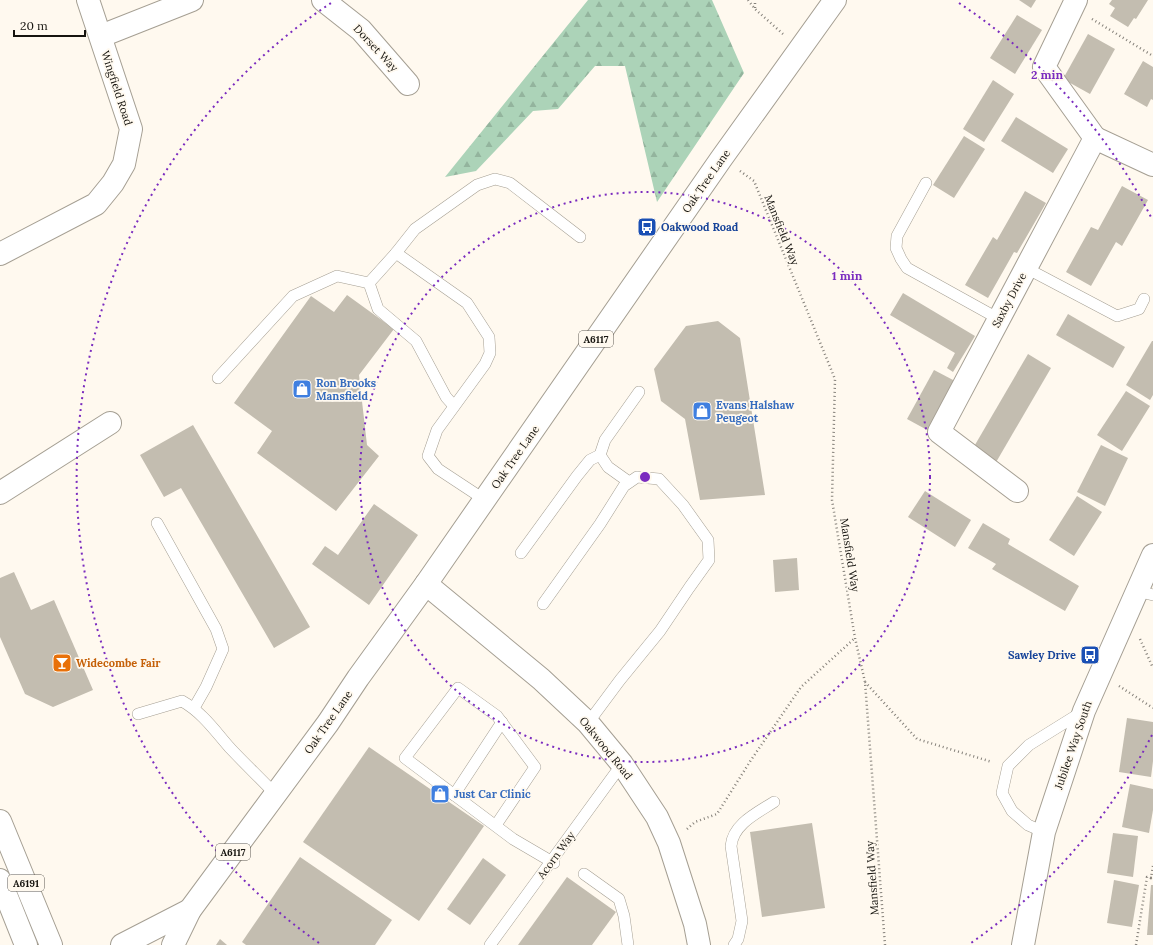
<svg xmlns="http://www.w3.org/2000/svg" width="1153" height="945" viewBox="0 0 1153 945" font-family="Lora,serif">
<defs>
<pattern id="forest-firs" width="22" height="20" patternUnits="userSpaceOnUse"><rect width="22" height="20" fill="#acd3b8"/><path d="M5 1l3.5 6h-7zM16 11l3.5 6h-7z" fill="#93b49d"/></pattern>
</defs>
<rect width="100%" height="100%" fill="#fff9ef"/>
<!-- forest -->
<path fill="url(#forest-firs)" d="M588,0H712L744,73L657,202L625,66H595L558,109L533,111L476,171L445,177Z"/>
<!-- building -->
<g fill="#c3bdb0">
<path d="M1019,0H1036L1031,8Z"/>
<path d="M1112,0H1148L1136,19L1134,18L1128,27L1110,16L1115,8L1109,4Z"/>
<path d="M1017,15L1042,30L1015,74L990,58Z"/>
<path d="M1088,34L1115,49L1090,94L1063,79Z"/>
<path d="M1143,61L1153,67V100L1151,99L1147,107L1124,94Z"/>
<path d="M993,80L1014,94L984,142L963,129Z"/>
<path d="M1016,117L1068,149L1053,173L1001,141Z"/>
<path d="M964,136L985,149L954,198L933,185Z"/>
<path d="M1122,186L1148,200L1122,246L1116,242L1091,286L1066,272L1091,227L1098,230Z"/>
<path d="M1025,191L1046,203L1017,253L1014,252L988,298L965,285L993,237L997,240Z"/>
<path d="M903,293L975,336L953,372L947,368L955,353L890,315Z"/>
<path d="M347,295L394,329L359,375L367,445L379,456L336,511L257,453L272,431L234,403L311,296L334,312Z"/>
<path d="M1068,314L1125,347L1113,368L1056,335Z"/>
<path d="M718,321L740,338L765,495L700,500L685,419L661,401L654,369L686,326Z"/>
<path d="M1152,341H1153V395L1150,400L1126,385Z"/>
<path d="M1028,354L1051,368L995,464L972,450Z"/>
<path d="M934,370L955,381L929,431L907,419Z"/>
<path d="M1126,391L1150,406L1122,451L1097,435Z"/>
<path d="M193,425L310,627L274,648L181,488L164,497L140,455Z"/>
<path d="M1101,445L1128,458L1105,506L1077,492Z"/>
<path d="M925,491L971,520L955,547L908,517Z"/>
<path d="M1077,496L1102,512L1074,556L1049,540Z"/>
<path d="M374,504L418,535L369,605L312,564L325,546L338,555Z"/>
<path d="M983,523L1010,539L1008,544L1079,586L1065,611L992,569L996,564L968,548Z"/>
<path d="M797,558L799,590L775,592L773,560Z"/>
<path d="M14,572L31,610L54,600L93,690L53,707L25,694L0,637V578Z"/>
<path d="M1127,718L1153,722V761L1151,777L1119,772Z"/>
<path d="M369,747L484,826L419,921L303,842Z"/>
<path d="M1130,784L1153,789V810L1149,833L1122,827Z"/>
<path d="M812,823L825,908L762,917L750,832Z"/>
<path d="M1113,833L1138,836L1133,877L1107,873Z"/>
<path d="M300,857L392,920L375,945H246L242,942Z"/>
<path d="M483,858L506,875L470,925L447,909Z"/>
<path d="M567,877L616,912L592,945H518Z"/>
<path d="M1114,880L1139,885L1132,927L1107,923Z"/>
<path d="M1151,885H1153V935H1147Z"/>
<path d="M220,939L227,945H216Z"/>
</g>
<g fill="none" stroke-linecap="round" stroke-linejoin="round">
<defs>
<g id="service">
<path d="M926,183L897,236L896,248L901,259L907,268L999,319"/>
<path d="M396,253L467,303L489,337L490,353L485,364L437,430L428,456L438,469L485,500"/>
<path d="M1026,268L1117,316L1139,309L1144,299"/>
<path d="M369,283L378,309L416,341L446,397L454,406"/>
<path d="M218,378L293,296L337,276L369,283L396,253L415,229L477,185L495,179L510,183L580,237"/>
<path d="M629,482L608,467L600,455L605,440L639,392"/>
<path d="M157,523L216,629L223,649L206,687L194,708"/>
<path d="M521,553L577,476L590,460L600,455"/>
<path d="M1137,591L1153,595"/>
<path d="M543,604L600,524L624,486L637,477L659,479L683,505L708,540L709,560L689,588L660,631L620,680L588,723"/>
<path d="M138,714L182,701C203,713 215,731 230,748C245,764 261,779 276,795"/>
<path d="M454,795L502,722"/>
<path d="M496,825L535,767L497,716L458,688L405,758L513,839L554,863"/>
<path d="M1044,832L1028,825L1012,811L1002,793L1008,766L1029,745L1082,712"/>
<path d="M584,874L619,899L624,916L628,945"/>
<path d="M490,945L622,764"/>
<path d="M734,945L738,939L742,921L731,846C733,824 757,813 774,802"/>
</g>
<g id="minor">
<path d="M323,0L361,30L408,84"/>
<path d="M1076,0L1044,67L1095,138"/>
<path d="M101,36L192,0"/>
<path d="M0,254L96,204L113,183L124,164L131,129L88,0"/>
<path d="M1017,491L939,432L1095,138L1153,165"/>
<path d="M0,493L110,423"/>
<path d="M426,584L541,679L588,723L622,764L657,817L669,843L695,924L699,945"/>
</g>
<path id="tertiary" d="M1023,945L1044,832L1084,711L1153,555"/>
<g id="primary">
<path d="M0,821L51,945"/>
<path d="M0,880L26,945"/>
<path d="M122,945L190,910"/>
<path d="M173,945L190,910L328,723L358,678L426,584L721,159L835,0"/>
</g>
</defs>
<!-- service casing -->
<use href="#service" stroke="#a59f93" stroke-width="12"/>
<!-- minor casing -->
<use href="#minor" stroke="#a59f93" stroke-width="24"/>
<!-- tertiary casing -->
<use href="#tertiary" stroke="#a59f93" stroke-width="24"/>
<!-- primary casing -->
<use href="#primary" stroke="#a59f93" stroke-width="24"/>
<!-- path -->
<g stroke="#85817a" stroke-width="2.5" stroke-dasharray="1 3" stroke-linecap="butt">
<path d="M748,0L755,9L783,34"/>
<path d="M755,8V0"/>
<path d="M1092,19L1153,56"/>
<path d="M740,171L754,181L835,379L832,500L855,638L865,682L885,945"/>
<path d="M1140,639L1153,668"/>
<path d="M865,682L917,739L992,762"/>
<path d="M1119,686L1153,708"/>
<path d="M687,829L695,822L717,814L751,760L801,687L855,638"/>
<path d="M1153,866L1151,878H1153"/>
<path d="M1136,945L1147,877L1151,878"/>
</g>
<!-- service -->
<use href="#service" stroke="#fff" stroke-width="11"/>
<!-- minor -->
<use href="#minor" stroke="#fff" stroke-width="22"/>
<!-- tertiary -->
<use href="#tertiary" stroke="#fff" stroke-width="22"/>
<!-- primary -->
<use href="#primary" stroke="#fff" stroke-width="22"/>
</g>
<!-- distance rings -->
<g fill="none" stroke="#7b2cbf" stroke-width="2" stroke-dasharray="2 4">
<circle cx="645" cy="477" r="285"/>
<path d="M1152 735A569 569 0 0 1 971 943M319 943A569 569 0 0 1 331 3M959 3A569 569 0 0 1 1152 219"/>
</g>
<!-- icons -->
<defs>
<symbol id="bus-square" viewBox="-11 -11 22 22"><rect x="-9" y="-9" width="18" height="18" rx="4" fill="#1a4fb4" stroke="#fff9ef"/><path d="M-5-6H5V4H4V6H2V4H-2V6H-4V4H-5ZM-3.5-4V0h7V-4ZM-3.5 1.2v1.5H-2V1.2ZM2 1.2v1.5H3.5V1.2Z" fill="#fff"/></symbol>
<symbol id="shop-square" viewBox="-11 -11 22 22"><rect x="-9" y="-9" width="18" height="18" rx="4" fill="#3f7fe0" stroke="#fff9ef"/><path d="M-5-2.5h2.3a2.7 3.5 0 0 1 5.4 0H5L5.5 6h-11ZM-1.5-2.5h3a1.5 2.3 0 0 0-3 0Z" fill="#fff"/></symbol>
<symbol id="bar-square" viewBox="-11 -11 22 22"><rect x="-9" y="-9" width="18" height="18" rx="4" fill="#e8710a" stroke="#fff9ef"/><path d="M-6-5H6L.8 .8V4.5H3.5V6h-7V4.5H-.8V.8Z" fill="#fff"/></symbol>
</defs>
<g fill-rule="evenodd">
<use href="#bus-square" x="636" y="216" width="22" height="22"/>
<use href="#shop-square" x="291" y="378" width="22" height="22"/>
<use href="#shop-square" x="691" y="400" width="22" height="22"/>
<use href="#bus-square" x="1079" y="644" width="22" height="22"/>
<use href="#bar-square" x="51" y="652" width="22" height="22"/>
<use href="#shop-square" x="429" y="783" width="22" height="22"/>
</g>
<g text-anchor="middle" stroke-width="3.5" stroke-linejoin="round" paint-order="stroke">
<!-- shield labels -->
<g fill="#fff9ef" stroke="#5c5952" stroke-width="1">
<rect x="579" y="331" width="34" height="16" rx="3"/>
<rect x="216" y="844" width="34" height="16" rx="3"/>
<rect x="8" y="875" width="36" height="16" rx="3"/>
</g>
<g font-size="10" font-weight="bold" fill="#16140f">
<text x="596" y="343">A6117</text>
<text x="233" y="856">A6117</text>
<text x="26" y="887">A6191</text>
</g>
<!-- street labels -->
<g font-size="11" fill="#16140f" stroke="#fff9ef">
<text transform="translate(376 48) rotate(47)" y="4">Dorset Way</text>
<text transform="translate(117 88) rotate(72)" y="4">Wingfield Road</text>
<text transform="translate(706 181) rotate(-55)" y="4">Oak Tree Lane</text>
<text transform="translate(782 230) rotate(68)" y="4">Mansfield Way</text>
<text transform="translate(1009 300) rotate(-62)" y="4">Saxby Drive</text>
<text transform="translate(515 457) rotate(-55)" y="4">Oak Tree Lane</text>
<text transform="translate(850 555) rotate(81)" y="4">Mansfield Way</text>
<text transform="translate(328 722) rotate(-55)" y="4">Oak Tree Lane</text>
<text transform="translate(1073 745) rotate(-71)" y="4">Jubilee Way South</text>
<text transform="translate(606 748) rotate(51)" y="4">Oakwood Road</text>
<text transform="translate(556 855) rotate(-54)" y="4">Acorn Way</text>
<text transform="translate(872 878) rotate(-94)" y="4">Mansfield Way</text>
</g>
<!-- transit labels -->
<g font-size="11" font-weight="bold" fill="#164399" stroke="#fff9ef" text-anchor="start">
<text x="661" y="231">Oakwood Road</text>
<text x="1076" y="659" text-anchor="end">Sawley Drive</text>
</g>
<!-- shop labels -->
<g font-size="11" font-weight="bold" fill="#366cbe" stroke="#fff9ef" text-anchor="start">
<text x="316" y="387">Ron Brooks<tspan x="316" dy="13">Mansfield</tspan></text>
<text x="716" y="409">Evans Halshaw<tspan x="716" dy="13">Peugeot</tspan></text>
<text x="454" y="798">Just Car Clinic</text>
</g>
<!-- food labels -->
<g font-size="11" font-weight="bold" fill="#c56008" stroke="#fff9ef" text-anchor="start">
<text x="76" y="667">Widecombe Fair</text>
</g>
</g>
<circle cx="645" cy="477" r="6" fill="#7b2cbf" stroke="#fff9ef" stroke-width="2"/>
<g font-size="12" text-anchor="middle" font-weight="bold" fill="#7b2cbf" stroke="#fff9ef" stroke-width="3.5" stroke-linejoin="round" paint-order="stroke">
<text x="1047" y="79">2 min</text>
<text x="847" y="280">1 min</text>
</g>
<!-- scale -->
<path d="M14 30v6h71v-6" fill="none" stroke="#16140f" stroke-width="2"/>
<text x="20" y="30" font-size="12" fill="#16140f" stroke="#fff9ef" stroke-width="3" paint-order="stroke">20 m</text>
</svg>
